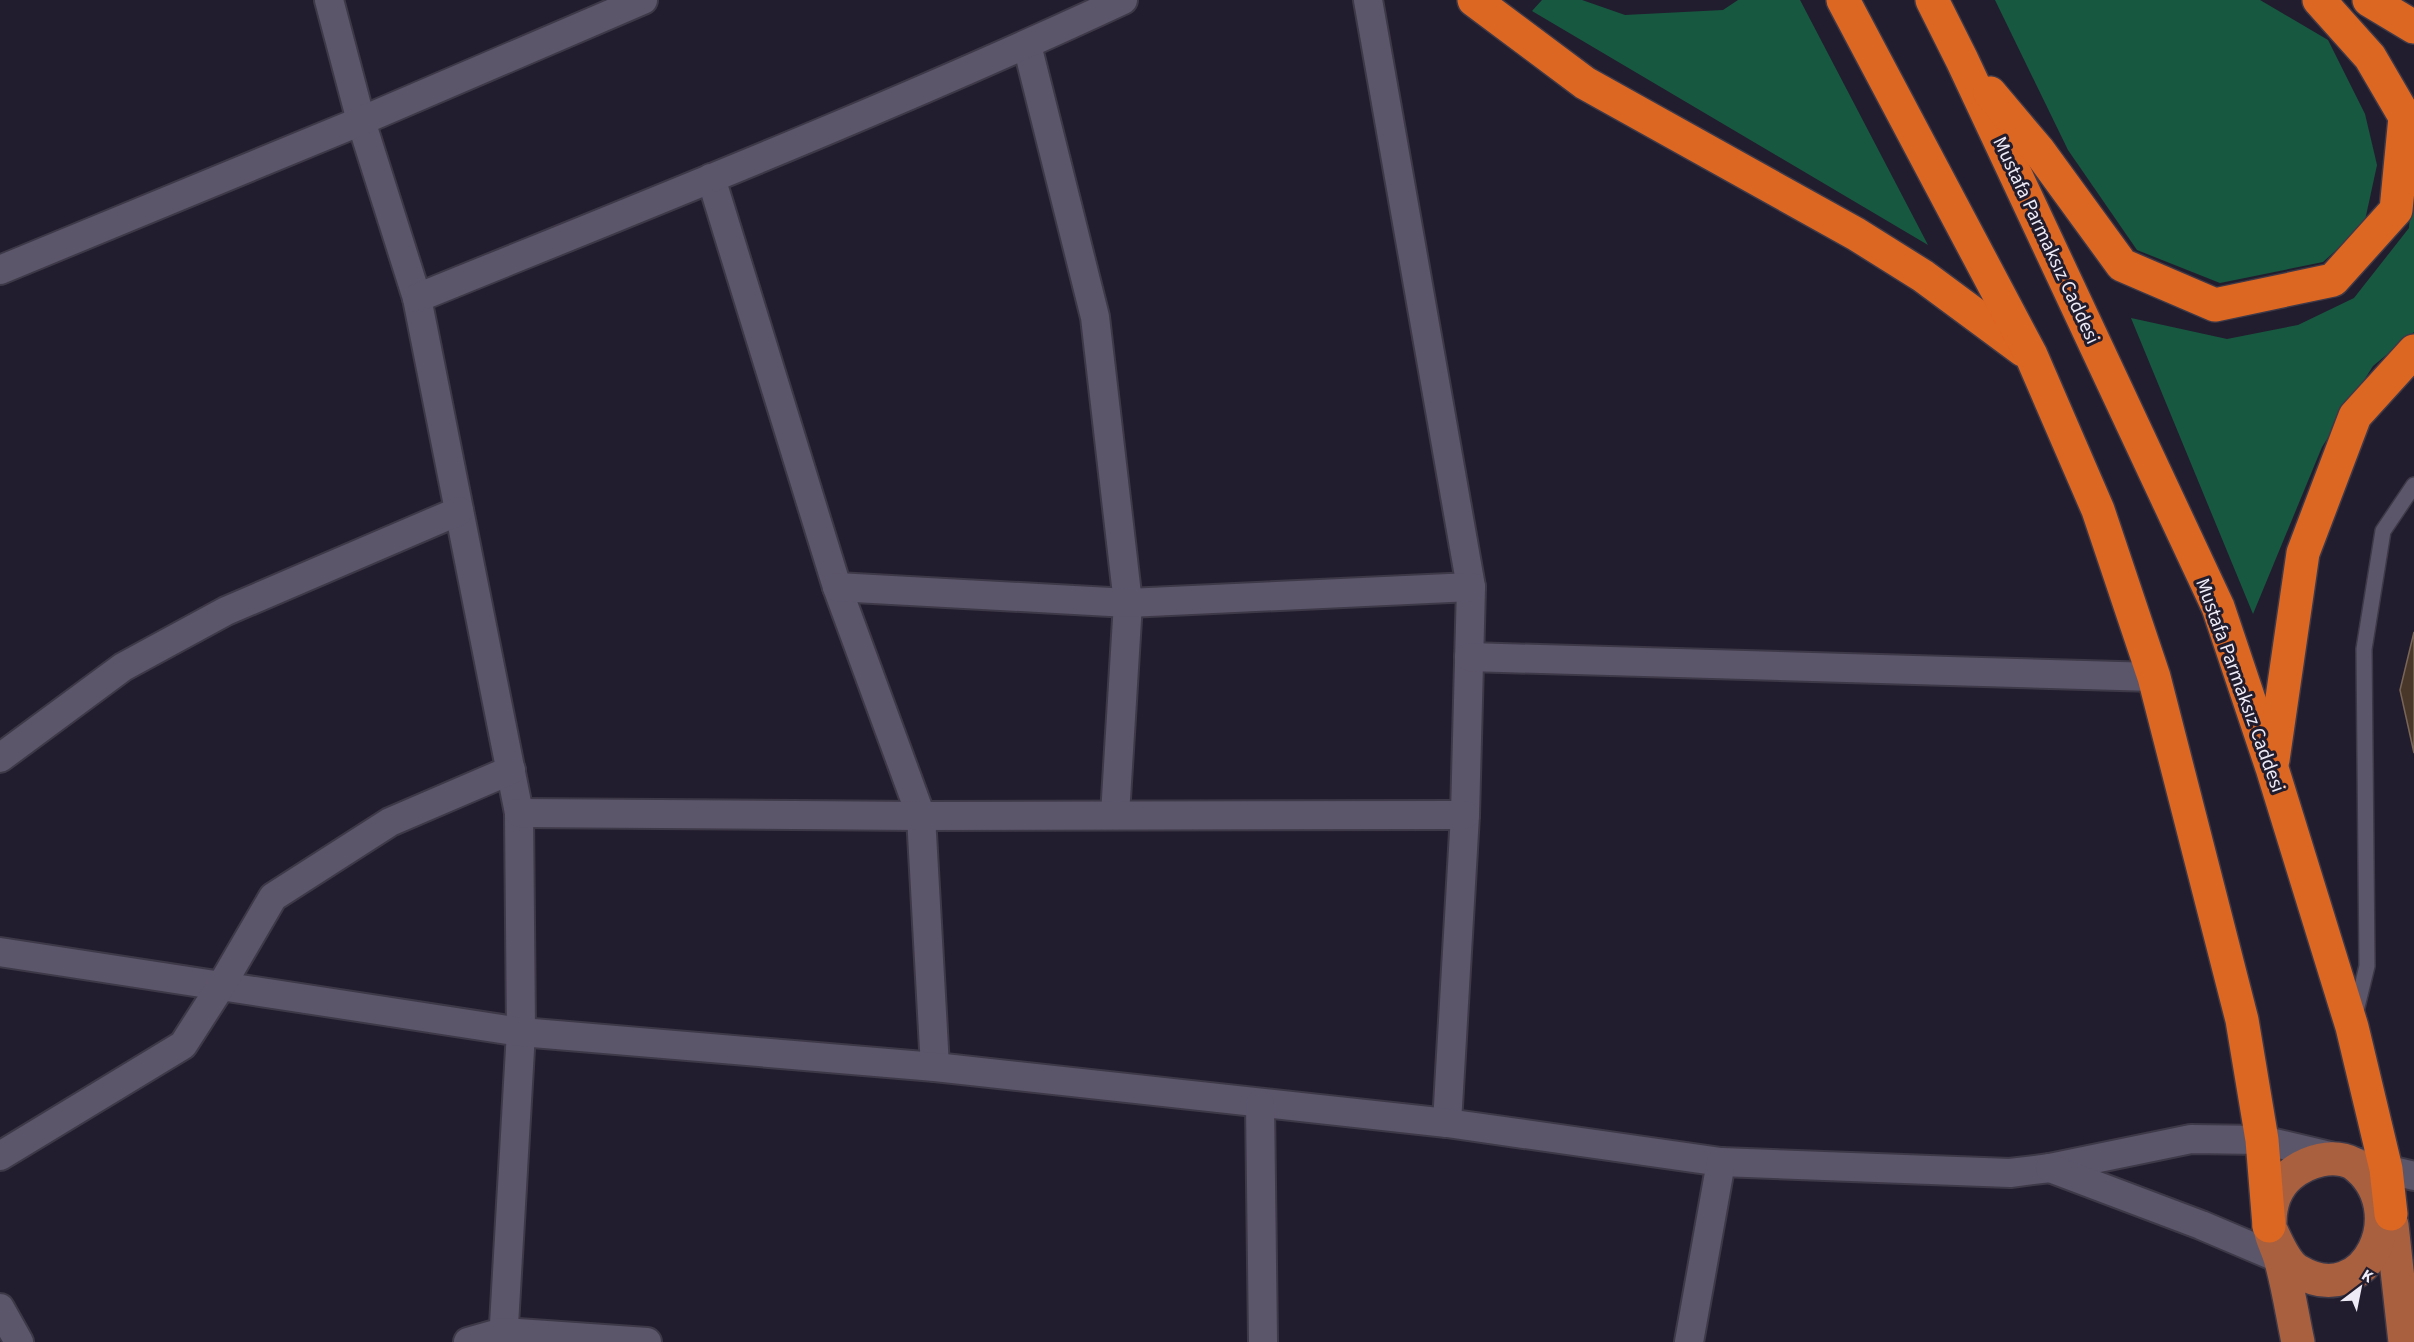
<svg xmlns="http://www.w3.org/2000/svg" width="2414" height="1342" viewBox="0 0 2414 1342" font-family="'Source Sans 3',sans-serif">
<defs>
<filter id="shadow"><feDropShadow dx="3.5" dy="6" stdDeviation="1.5" flood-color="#0009"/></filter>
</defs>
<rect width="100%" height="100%" fill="#221d2e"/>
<!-- forest -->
<g fill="#175940">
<path d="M1542,0H1582L1625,15L1723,10L1738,0H1800L1928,245L1532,11Z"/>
<path d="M1995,0H2260L2328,40L2365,114L2377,165L2364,225L2323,262L2220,283L2137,250L2068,150Z"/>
<path d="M2414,167V332L2373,366L2322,447L2253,614L2131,318L2227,339L2298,325L2354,298L2409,228Z"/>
</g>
<!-- building -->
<path fill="#4a382b" stroke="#796558" stroke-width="1.5" filter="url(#shadow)" d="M2414,632V753L2400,690Z"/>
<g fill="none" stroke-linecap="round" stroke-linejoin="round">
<defs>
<path id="lane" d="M2355,1015L2367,966L2364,649L2383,531L2414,485"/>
<g id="street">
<path d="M329,0L361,121L417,298L519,813L521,1032L503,1342"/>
<path d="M1368,0L1471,587L1465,815L1447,1123"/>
<path d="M1027,45L1095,317L1128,603L1115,815"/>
<path d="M711,178L837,587L921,816L935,1067"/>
<path d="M0,270L361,121L643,0"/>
<path d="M417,298C653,202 891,108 1123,0"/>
<path d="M837,587L1128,603L1471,587"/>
<path d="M1469,657L2154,677"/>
<path d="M0,758L123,667L226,611L459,511"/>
<path d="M519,813L921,816L1465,815"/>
<path d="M0,952L521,1032L935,1067L1447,1123L1721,1162L2010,1173L2050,1168L2191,1139L2262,1140L2414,1176"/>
<path d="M1260,1104L1263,1342"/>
<path d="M0,1156L183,1045L221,986L273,897L390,822L511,770"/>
<path d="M2050,1168L2201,1225L2281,1259L2294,1269"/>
<path d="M0,1308L19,1342"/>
<path d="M468,1342L503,1332L647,1342"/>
<path d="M1689,1342L1721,1162"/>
</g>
<g id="primary">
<path d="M2392,1225L2405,1342"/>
<path d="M2269,1226C2276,1239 2284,1263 2298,1271C2366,1312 2414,1209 2354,1164C2333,1153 2307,1161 2290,1175C2276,1187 2270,1204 2270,1223C2269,1234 2277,1247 2280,1258C2288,1285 2292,1314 2298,1342"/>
</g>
<g id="highway">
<path d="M1474,0L1585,83L1856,234L1923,276L2023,350"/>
<path d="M1843,0L2031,355L2098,510L2154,677L2242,1020L2262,1140L2269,1226"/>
<path d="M1932,0L1962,60L2218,607L2272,768L2352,1027L2386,1169L2391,1214"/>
<path d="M2369,0L2414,27"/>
<path d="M1990,93L2039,151L2122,265L2215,305L2333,280L2396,210L2405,117L2370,57L2319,0"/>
<path d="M2273,760L2303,553L2355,416L2414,351"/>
</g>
</defs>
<!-- lane casing -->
<use href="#lane" stroke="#3e3948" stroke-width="18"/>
<!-- street casing -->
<use href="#street" stroke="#3e3948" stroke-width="32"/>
<!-- primary casing -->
<use href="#primary" stroke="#3e3948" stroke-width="36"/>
<!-- highway casing -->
<use href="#highway" stroke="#3e3948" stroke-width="36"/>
<!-- lane -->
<use href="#lane" stroke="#5c566b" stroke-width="15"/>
<!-- street -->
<use href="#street" stroke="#5c566b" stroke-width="28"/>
<!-- primary -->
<use href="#primary" stroke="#a9603f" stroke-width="33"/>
<!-- highway -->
<use href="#highway" stroke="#dc6722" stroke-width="33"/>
</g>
<g text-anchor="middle" stroke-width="6" stroke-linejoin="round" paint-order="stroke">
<!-- street labels -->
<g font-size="20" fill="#eeebf7" stroke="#221d2e">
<text transform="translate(2047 240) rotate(65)" y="7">Mustafa Parmaksız Caddesi</text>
<text transform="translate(2241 685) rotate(70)" y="7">Mustafa Parmaksız Caddesi</text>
</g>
</g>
<!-- north arrow -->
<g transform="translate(2360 1288) rotate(32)" stroke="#221d2e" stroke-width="4.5" paint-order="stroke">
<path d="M0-4.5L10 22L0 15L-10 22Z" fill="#eeebf7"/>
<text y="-9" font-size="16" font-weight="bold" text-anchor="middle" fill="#eeebf7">K</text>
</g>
</svg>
